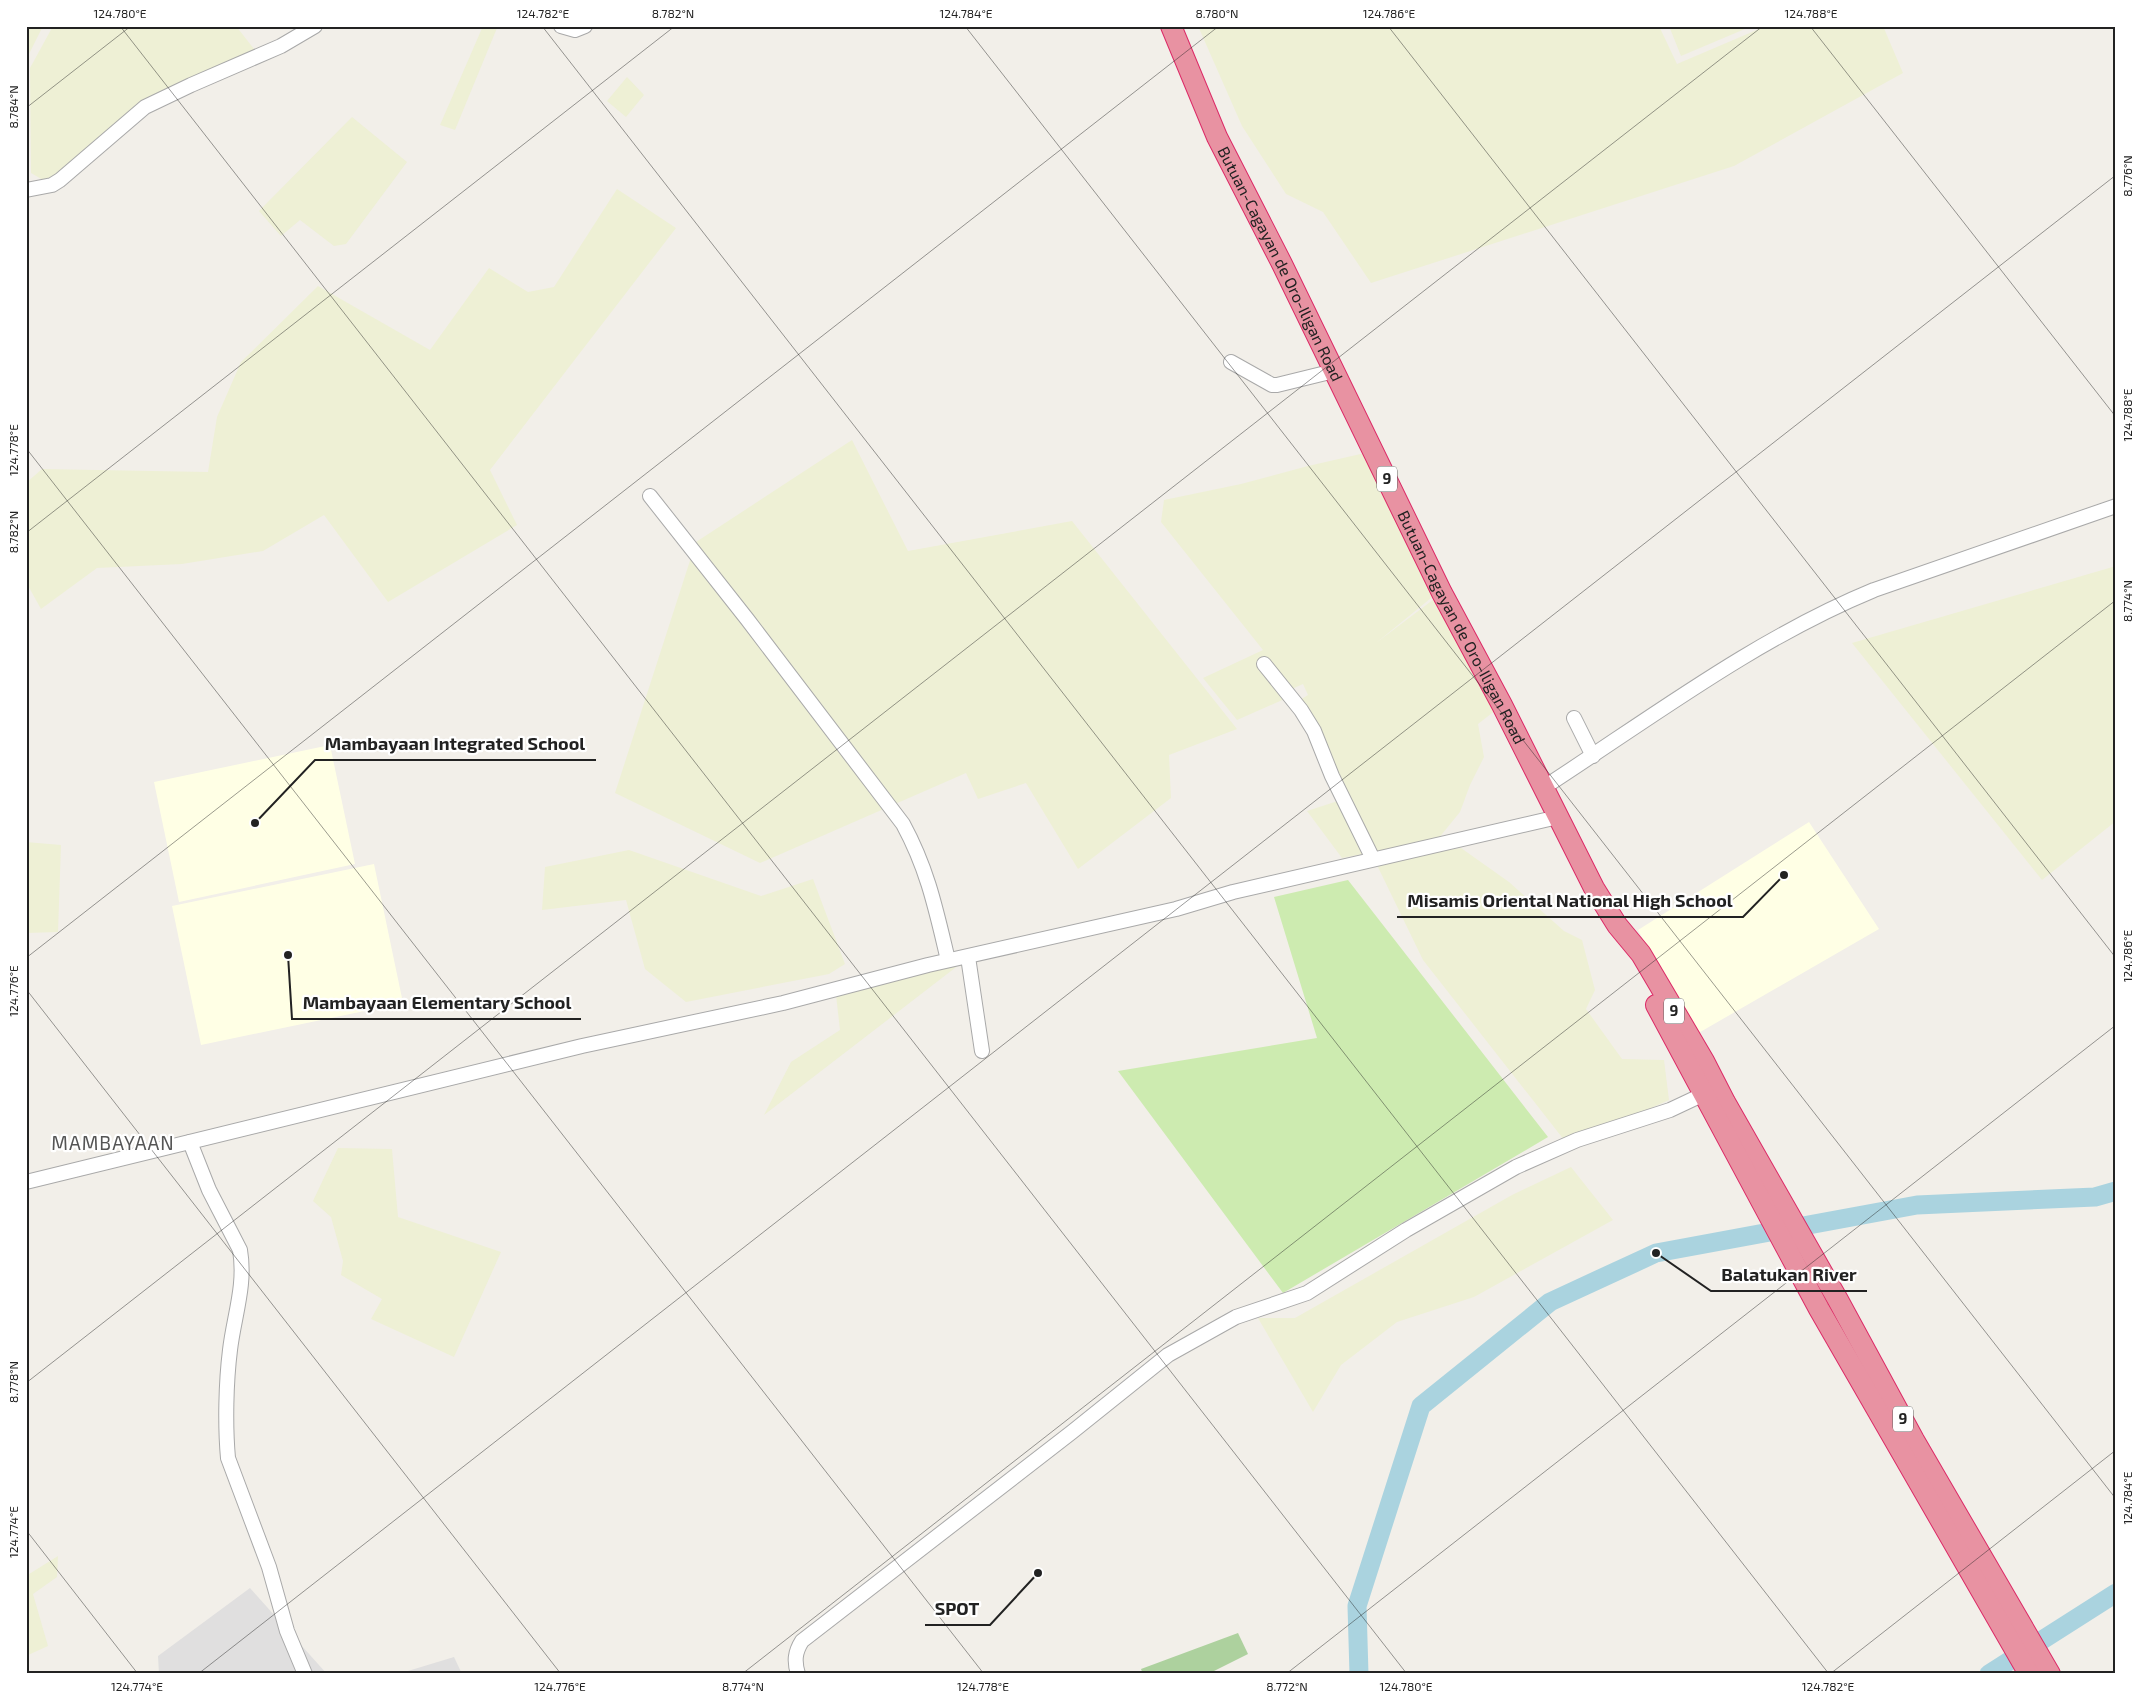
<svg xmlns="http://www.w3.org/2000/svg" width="2142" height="1700" viewBox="0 0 2142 1700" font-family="'Exo 2',sans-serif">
<rect width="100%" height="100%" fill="#f2efe9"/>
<!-- residential -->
<g fill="#e0dfdf">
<path d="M250,1588L327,1674H159L158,1656Z"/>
<path d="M454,1657L462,1674H398Z"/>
</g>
<!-- education -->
<g fill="#ffffe5">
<path d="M330,745L355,864L179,902L154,782Z"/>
<path d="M1809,822L1879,929L1695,1035L1638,930Z"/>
<path d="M374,864L403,1003L201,1045L172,906Z"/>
</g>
<!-- farmland -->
<g fill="#eef0d5">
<path d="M26,26H43L26,60Z"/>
<path d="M53,26H236L262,59L148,98L50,184L31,173L30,68Z"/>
<path d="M483,26L497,28L455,130L440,125Z"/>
<path d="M1198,26H1659L1677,64L1766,26H1883L1903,73L1734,166L1371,283L1323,212L1286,194L1242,126Z"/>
<path d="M1669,26H1752L1681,56Z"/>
<path d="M627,77L644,95L626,117L607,101Z"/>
<path d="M352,117L407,162L346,244L334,246L300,220L281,236L259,211Z"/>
<path d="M617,189L676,228L490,470L517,525L388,602L324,515L263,551L182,564L97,568L41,609L26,582V483L42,469L208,472L217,417L241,362L318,286L430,350L489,268L528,292L554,287Z"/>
<path d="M852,440L908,551L1072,521L1237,729L1169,755L1171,798L1078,869L1026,783L978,799L966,773L760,863L615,793L696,542Z"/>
<path d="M1365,453L1436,594L1376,643L1442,593L1501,706L1478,724L1484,757L1470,785L1460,812L1438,839L1342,858L1307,811L1347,798L1300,700L1308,695L1303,684L1294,688L1289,697L1237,720L1203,678L1263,650L1161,522L1164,500L1241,484L1308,466Z"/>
<path d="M2116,566V821L2042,880L1852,643Z"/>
<path d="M26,842L61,845L58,932L26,933Z"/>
<path d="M1461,848L1509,882L1564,931L1582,940L1595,990L1586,1009L1622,1059L1664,1060L1669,1100L1568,1145L1423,960L1375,861Z"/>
<path d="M629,850L761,896L813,879L845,964L829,974L686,1002L645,969L626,900L542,910L545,867Z"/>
<path d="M964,961L764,1115L791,1062L840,1030L836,995Z"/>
<path d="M338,1148L392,1149L398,1217L501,1252L454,1357L371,1319L382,1299L341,1275L343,1261L331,1217L313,1201Z"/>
<path d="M1571,1167L1613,1220L1474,1297L1397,1322L1341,1365L1313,1412L1258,1318H1295L1512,1195Z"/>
<path d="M58,1556L57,1577L33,1594L48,1646L26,1656V1576Z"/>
</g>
<!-- grass -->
<path fill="#cdebb0" d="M1348,880L1548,1137L1283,1293L1118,1071L1317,1038L1274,897Z"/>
<!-- forest -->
<path fill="#add19e" d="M1238,1633L1248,1654L1208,1674H1143L1141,1669Z"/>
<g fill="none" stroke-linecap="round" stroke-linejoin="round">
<!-- river -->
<g stroke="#aad3df" stroke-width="19">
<path d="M1359,1674L1357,1606L1421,1406L1550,1302L1656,1253L1917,1205L2095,1197L2116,1191"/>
<path d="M1989,1674L2116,1593"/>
</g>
<defs>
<g id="minor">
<path d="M561,26L575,30L585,26"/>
<path d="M26,190L52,185L60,180L145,107L191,85L281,46L315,26"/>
<path d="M1231,362L1272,385H1277L1334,371"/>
<path d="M650,496L747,619L903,824C928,870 936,910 948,960"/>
<path d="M1264,664L1301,710L1314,731L1332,776L1373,859"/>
<path d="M1574,718L1593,756"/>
<path d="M1543,788C1651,718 1755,639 1874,590L2116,506"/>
<path d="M968,957L982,1051"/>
<path d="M190,1142L209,1190L240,1250C246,1285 234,1316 230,1350C226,1382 225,1425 228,1458L269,1567L287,1631L305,1674"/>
<path d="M26,1182L582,1046L783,1003L928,965L1176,909L1233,892L1558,817"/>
<path d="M798,1674C794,1661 795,1652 802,1641L1072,1432L1168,1355L1236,1317L1307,1293L1406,1230L1516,1167L1577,1140L1670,1110L1704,1094"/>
</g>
<g id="highway">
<path id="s1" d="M1171,26L1217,137L1282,264L1442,593L1502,705L1594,888L1617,925L1641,954L1704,1061L1725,1102L1838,1300L1914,1440L2050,1674"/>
<path d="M1656,1005L1819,1309L2029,1674"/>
</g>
</defs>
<!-- minor casing -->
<use href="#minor" stroke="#a9a9a9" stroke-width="16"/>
<!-- highway casing -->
<use href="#highway" stroke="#dc2a67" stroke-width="22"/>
<!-- minor -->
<use href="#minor" stroke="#fff" stroke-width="14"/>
<!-- highway -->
<use href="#highway" stroke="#e892a2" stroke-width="20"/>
</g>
<!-- ticks -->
<path fill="none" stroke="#222" stroke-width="1" stroke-opacity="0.45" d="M120,26L1407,1674M542,26L1829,1674M965,26L2116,1499M1388,26L2116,958M1810,26L2116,417M26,108L131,26M26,448L984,1674M26,533L675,26M26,958L1219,26M26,989L561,1674M26,1383L1763,26M26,1530L138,1674M198,1674L2116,175M742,1674L2116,600M1286,1674L2116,1025M1830,1674L2116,1450"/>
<g text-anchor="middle" stroke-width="4.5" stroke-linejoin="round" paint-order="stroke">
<!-- shield labels -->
<g fill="#fff" stroke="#646464" stroke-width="1">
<rect x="1377" y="466.5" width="20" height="25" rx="4"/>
<rect x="1664" y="998.5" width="20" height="25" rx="4"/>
<rect x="1893" y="1406.5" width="20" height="25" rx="4"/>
</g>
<g font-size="15" font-weight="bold" fill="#222">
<text x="1387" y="484">9</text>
<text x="1674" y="1016">9</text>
<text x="1903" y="1424">9</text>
</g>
<!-- street labels -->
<g font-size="16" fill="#222" stroke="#fff">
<text dy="6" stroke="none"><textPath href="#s1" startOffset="262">Butuan-Cagayan de Oro-Iligan Road</textPath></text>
<text dy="6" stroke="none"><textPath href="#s1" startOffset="668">Butuan-Cagayan de Oro-Iligan Road</textPath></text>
</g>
<!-- quarter labels -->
<g font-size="19" letter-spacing="1" fill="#555" stroke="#fff">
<text x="113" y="1150">MAMBAYAAN</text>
</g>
</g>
<!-- callouts -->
<path fill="none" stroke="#222" stroke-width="2" d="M255 823L315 760H596M1784 875L1743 917H1397M288 955L292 1019H581M1656 1253L1711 1291H1867M1038 1573L990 1625H925"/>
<g fill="#222" stroke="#fff" stroke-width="2">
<circle cx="255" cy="823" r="5"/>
<circle cx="1784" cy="875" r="5"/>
<circle cx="288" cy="955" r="5"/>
<circle cx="1656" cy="1253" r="5"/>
<circle cx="1038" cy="1573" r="5"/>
</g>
<g font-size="18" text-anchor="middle" font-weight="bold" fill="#222" stroke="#fff" stroke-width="4.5" stroke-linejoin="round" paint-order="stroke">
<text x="455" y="750">Mambayaan Integrated School</text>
<text x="1570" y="907">Misamis Oriental National High School</text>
<text x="437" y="1009">Mambayaan Elementary School</text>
<text x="1789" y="1281">Balatukan River</text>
<text x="957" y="1615">SPOT</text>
</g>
<!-- border -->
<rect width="2142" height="1700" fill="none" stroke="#ffffff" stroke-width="55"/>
<rect x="28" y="28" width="2086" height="1644" fill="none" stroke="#222" stroke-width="2"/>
<g font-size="12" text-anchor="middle" fill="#222">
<text x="120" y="18">124.780°E</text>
<text x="543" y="18">124.782°E</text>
<text x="673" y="18">8.782°N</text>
<text x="966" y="18">124.784°E</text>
<text x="1217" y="18">8.780°N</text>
<text x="1389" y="18">124.786°E</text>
<text x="1811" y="18">124.788°E</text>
<text transform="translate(14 107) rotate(-90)" y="4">8.784°N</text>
<text transform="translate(2128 176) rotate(-90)" y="4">8.776°N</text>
<text transform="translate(2128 415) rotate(-90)" y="4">124.788°E</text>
<text transform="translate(14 450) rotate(-90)" y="4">124.778°E</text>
<text transform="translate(14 532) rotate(-90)" y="4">8.782°N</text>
<text transform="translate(2128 601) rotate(-90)" y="4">8.774°N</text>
<text transform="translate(2128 956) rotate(-90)" y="4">124.786°E</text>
<text transform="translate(14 991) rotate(-90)" y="4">124.776°E</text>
<text transform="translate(14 1382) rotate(-90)" y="4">8.778°N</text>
<text transform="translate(2128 1498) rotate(-90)" y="4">124.784°E</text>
<text transform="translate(14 1532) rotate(-90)" y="4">124.774°E</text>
<text x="137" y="1691">124.774°E</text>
<text x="560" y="1691">124.776°E</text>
<text x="743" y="1691">8.774°N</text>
<text x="983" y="1691">124.778°E</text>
<text x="1287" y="1691">8.772°N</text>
<text x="1406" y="1691">124.780°E</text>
<text x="1828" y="1691">124.782°E</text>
</g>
</svg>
